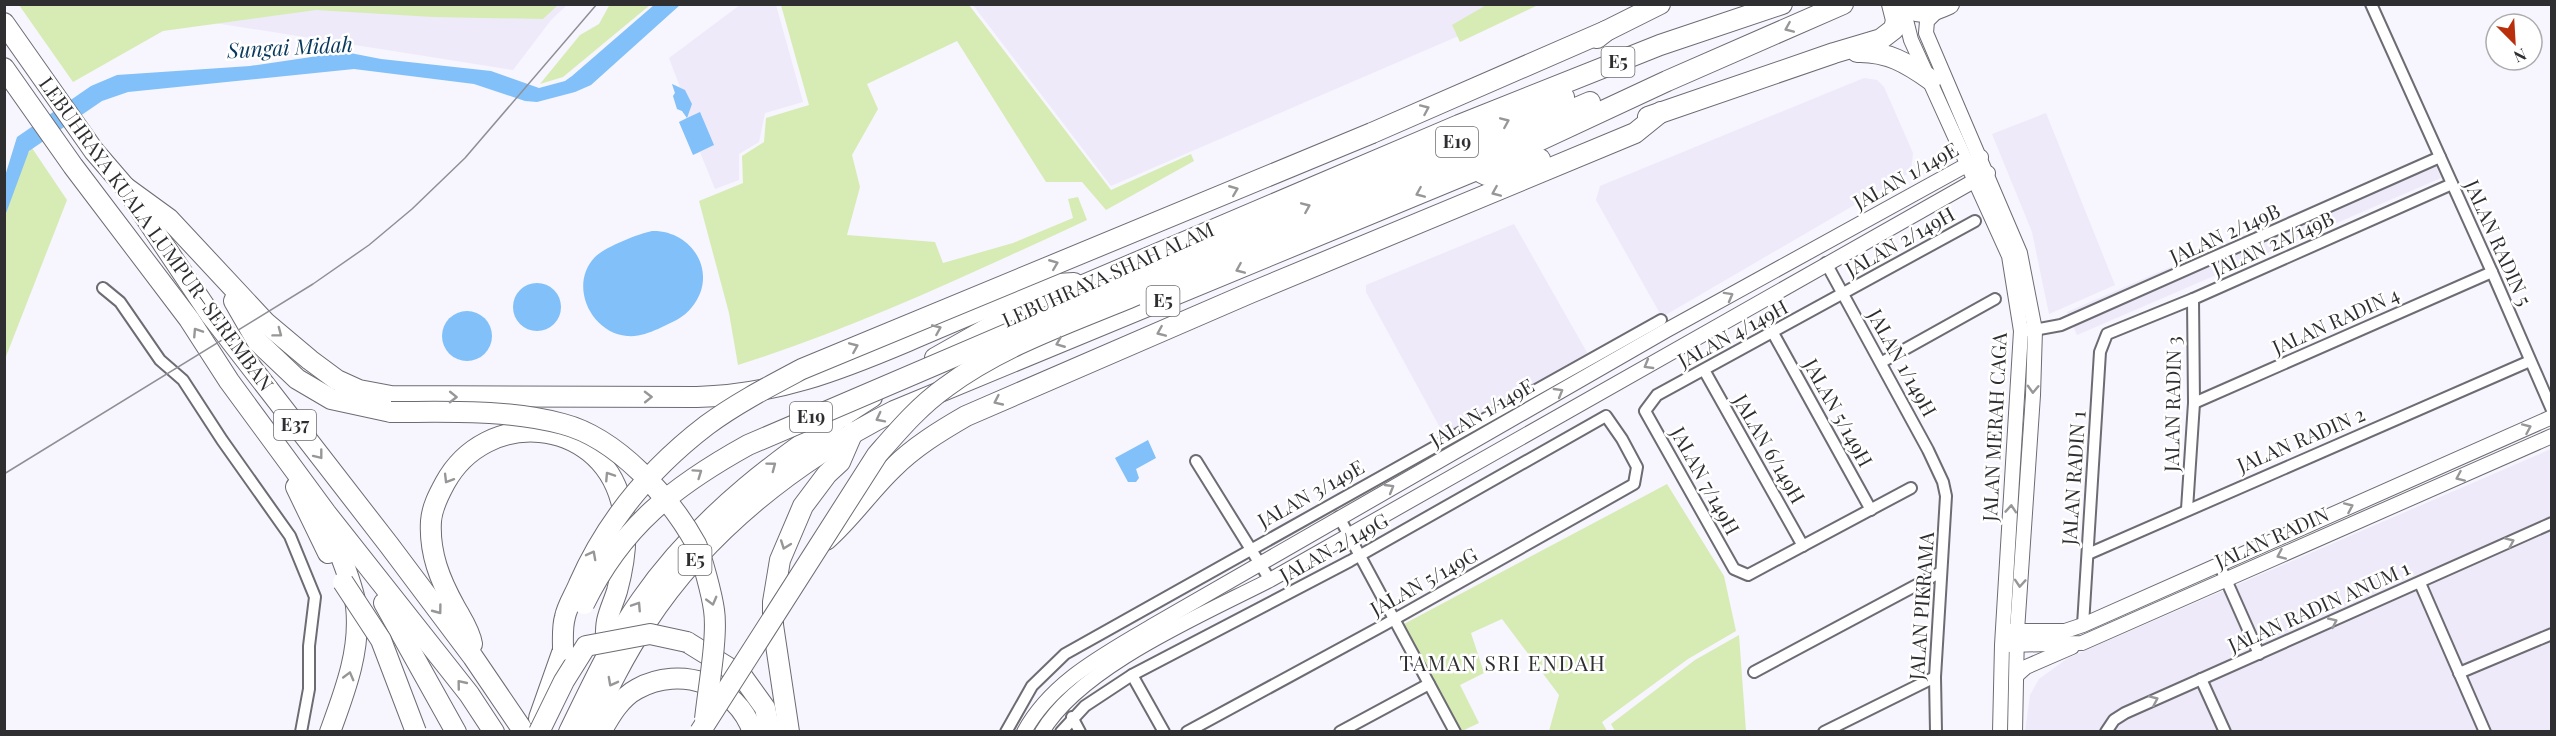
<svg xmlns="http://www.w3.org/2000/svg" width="2556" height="736" viewBox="0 0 2556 736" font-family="'Playfair Display',serif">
<rect width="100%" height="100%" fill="#f7f5fd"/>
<!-- built -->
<g fill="#eeeaf9">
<path d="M47,5H567L551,20L513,70L152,13Z"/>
<path d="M740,5H776L803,102L765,113L759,142L739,154V180L715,189L700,152L693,155L679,122L687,118L682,111L677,109L673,96L675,93L672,84L680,87L669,58Z"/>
<path d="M973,5H1523L1484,25L1111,186Z"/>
<path d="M1864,78L1877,80L1884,87L1913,153L1911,172L1662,317L1596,200L1600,186Z"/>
<path d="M2046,113L2115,285L2049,314L2032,232L1992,134Z"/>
<path d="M2431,154L2441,178L2077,335L2067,312Z"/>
<path d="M1514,224L1589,356L1444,435L1366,292V285Z"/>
<path d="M2551,449V731L2025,732L2030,695L2039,679L2068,658Z"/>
</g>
<!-- green -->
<g fill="#d6ecb4">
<path d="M610,4L650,5L563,77L540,84L580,35L599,24Z"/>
<path d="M1488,4H1538V5L1460,42L1452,25Z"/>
<path d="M19,5H558L543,19L433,17L316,10L163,31L73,82Z"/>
<path d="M781,5H969L1111,190L1191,154L1194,161L1106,210L1082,182H1046L957,41L867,84L878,109L852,155L860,187L847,235L935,242L943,263L1013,243L1073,218L1068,199L1078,197L1087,220C972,273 858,327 738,365L729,313L699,201L743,183L742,156L764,142L766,118L809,105Z"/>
<path d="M32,148L67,200L5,359V216L25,157Z"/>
<path d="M1667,484L1724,576L1736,631L1688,659L1602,722L1607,731H1549L1559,695L1502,619L1471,633L1484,673L1460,685L1479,723L1462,731L1404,624Z"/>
<path d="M1739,635L1746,731H1615L1611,724L1695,660Z"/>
</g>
<!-- water -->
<g fill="#81c0f8">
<path d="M654,5H680L591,85L575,92L537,102L525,101L474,84L354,69L128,92L102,101L29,151L5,216V176L17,137L91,86L117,75L250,66L345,52L381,59L491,71L539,88L565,81L572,76Z"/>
<path d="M672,84L685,90L692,104L687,118L700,112L714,145L693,155L679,122L687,118L682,111L677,109L673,96L675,93Z"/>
<path d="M652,231C693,230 719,274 692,307C684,318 670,323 658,329C648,333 639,337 627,336C591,333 568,285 595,257C605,247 638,234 652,231Z"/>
<circle cx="537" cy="307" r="24"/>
<circle cx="467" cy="336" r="25"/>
<path d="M1148,440L1156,458L1136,469L1139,478L1136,482H1128L1115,458Z"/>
</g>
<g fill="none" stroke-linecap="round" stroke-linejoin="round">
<defs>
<g id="minor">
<path d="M2371,4L2492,272L2552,410"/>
<path d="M1826,263L1928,450L1943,482L1946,496L1935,677L1936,732"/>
<path d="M103,288L120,302L160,360L183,380L222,440L290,536L315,597L309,646V689L301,732"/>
<path d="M2029,331L2061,325L2440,157"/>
<path d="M1773,333L1871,510"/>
<path d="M1882,362L1995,299"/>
<path d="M1704,370L1803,546"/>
<path d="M2194,403L2492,272"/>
<path d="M1196,461L1270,580"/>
<path d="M1911,488L1748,575L1734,569L1645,411L1657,395L1975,221"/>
<path d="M2187,509L2194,403L2193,299"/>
<path d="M1339,517L1455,732"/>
<path d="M2088,554L2530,361"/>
<path d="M2219,564L2259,654"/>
<path d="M2420,583L2485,732"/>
<path d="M2083,625L2100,352L2107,334L2193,299L2452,184"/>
<path d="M1754,672L1941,572"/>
<path d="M2459,673L2552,634"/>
<path d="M1132,675L1164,732"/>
<path d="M2201,679L2225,732"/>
<path d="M1072,717L1080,732"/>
<path d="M1006,732L1032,686L1065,654L1661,320"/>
<path d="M1061,732L1085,706L1132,675L1350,561L1606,416L1622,439L1637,467L1634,484L1384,625L1187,732"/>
<path d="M1340,732L1429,684"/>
<path d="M1824,732L1935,677"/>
<path d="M2106,732L2114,720L2125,713L2552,523"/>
</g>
<g id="tertiary">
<path d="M1902,4L1911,40L2009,256L2021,331L2002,645L2000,732"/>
<path d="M1939,9L1927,21L1926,33L2020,253L2035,330L2033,395L2017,631L2015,732"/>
<path d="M2008,631H2065L2083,625L2552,417"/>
<path d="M2010,645L2082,643L2552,436"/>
<path d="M2017,675L2026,667L2072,647"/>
<path d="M1024,732C1052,681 1104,655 1152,626L1667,330L1981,157"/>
<path d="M1042,732C1081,666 1202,615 1270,580L1988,173"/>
</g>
<g id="motorway">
<path d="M1906,4C1918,18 1934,11 1949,4"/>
<path d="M4,23L94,151L125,187L210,314L389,545L473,657L524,732"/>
<path d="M1597,38L1606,31L1660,4"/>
<path d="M1857,52C1887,51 1907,63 1931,80"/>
<path d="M4,68L73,166L189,319L229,381L326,513L469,694L494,732"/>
<path d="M1648,117L1834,53L1881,39L1894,29L1896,20L1892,4"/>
<path d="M1372,133L1606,31"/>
<path d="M1482,173L1486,175L1519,168L1540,159"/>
<path d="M125,187L169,219L266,323L310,360L337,380L359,390L391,396L697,397C775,395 837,371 908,341C952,322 996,304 1039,285L1074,283"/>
<path d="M1136,279L1564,97"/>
<path d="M1136,295L1590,102"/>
<path d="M234,301L257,341L297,379L331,399L391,412"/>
<path d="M935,358L1006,318L1459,125L1660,45L1782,4"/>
<path d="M296,487L328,553"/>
<path d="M826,540C851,518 869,491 893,468C914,447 940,431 966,416L1250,293L1635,133L1661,112"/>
<path d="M384,603L456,732"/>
<path d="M687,642L742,676L765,708L770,732"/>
<path d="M472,644C470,631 461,618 455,607C440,580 429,553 431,521C432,507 439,494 445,483C486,408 598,416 621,501C629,530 625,562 617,591C614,601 609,611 607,621C605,631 606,643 606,653"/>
<path d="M539,718L563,650"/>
<path d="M330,732C345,691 361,650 356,606C353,583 338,551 330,527"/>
<path d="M569,732C591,687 612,641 641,600C700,515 785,452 872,397"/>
<path d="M587,732C605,695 623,657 646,623C706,531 797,460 894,411L1474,171L1667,81L1843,4"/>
<path d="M601,732C610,716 620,698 637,689C681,665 736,684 753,732"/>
<path d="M789,732L773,625V602L780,560L803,506L827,474L840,462L853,432"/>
</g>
</defs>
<!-- minor casing -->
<use href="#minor" stroke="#6d6c73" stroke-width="14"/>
<!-- tertiary casing -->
<use href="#tertiary" stroke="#6d6c73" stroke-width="16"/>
<!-- motorway casing -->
<use href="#motorway" stroke="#6d6c73" stroke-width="22"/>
<!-- minor -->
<use href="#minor" stroke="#fff" stroke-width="10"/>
<!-- tertiary -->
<use href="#tertiary" stroke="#fff" stroke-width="14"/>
<!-- motorway -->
<use href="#motorway" stroke="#fff" stroke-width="20"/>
<!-- tram -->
<path stroke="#908f95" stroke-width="1.5" d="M4,474L313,284L369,245L412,209L465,158L597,4"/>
<defs>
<g id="motorway-bridge">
<path d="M391,412C447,412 508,409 563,424C617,438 670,497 696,544C702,557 712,595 714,610C718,636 708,690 705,719"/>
<path d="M343,582L381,640L416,732"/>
<path d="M584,604C622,526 674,486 748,445L1136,279"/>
<path d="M563,650C563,639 562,627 565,617C567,606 575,594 579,584C607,520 652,467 707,425C737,403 770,386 802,369L1372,133"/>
<path d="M539,732L564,681L586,646L650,634L687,642"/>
<path d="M700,732L877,455C898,431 919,406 946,387C1002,345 1072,322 1136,295"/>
</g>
</defs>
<!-- motorway-bridge casing -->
<use href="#motorway-bridge" stroke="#6d6c73" stroke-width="22" stroke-linecap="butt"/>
<!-- motorway-bridge -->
<use href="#motorway-bridge" stroke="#fff" stroke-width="20"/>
</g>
<!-- one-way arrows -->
<defs><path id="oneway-chevron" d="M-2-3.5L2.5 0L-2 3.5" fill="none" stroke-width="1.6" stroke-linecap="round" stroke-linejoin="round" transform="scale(1.5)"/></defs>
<g stroke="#979798">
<use href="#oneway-chevron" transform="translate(1789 28) rotate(157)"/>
<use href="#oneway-chevron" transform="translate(1425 109) rotate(-24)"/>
<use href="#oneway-chevron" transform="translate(1505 122) rotate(-23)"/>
<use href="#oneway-chevron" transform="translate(1234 190) rotate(-22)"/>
<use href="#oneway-chevron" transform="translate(1496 192) rotate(157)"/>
<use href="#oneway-chevron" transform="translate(1420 193) rotate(157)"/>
<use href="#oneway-chevron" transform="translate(1306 207) rotate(-23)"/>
<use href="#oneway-chevron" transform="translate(1054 264) rotate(-22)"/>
<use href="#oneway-chevron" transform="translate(1240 269) rotate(157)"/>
<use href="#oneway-chevron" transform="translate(1729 296) rotate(-29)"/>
<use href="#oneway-chevron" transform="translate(937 329) rotate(-23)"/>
<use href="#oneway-chevron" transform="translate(197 332) rotate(-123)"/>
<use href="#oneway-chevron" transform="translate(1161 332) rotate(157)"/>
<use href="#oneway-chevron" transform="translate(278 333) rotate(37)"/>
<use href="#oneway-chevron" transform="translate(1060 343) rotate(158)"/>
<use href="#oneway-chevron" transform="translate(854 347) rotate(-23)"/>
<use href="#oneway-chevron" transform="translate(1648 365) rotate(150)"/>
<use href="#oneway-chevron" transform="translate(2033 389) rotate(92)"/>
<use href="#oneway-chevron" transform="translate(1559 392) rotate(-30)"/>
<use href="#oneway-chevron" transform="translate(453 397) rotate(1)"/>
<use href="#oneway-chevron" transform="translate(648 397) rotate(-1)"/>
<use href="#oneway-chevron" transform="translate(998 401) rotate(155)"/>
<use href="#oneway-chevron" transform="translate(880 418) rotate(153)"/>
<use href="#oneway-chevron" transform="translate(2527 428) rotate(-24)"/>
<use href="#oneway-chevron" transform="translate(319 455) rotate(52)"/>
<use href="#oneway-chevron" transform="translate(772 466) rotate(-37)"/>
<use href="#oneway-chevron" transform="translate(698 473) rotate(-35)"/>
<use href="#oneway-chevron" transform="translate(609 476) rotate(-123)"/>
<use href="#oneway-chevron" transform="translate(2460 477) rotate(156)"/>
<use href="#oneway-chevron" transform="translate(448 479) rotate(121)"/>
<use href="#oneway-chevron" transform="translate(1390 488) rotate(-30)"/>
<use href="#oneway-chevron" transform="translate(2349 507) rotate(-24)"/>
<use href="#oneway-chevron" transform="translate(2011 509) rotate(-86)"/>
<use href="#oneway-chevron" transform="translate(2510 542) rotate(-24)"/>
<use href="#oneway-chevron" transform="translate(785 545) rotate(110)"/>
<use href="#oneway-chevron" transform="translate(592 555) rotate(-62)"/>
<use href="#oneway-chevron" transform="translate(2281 555) rotate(156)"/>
<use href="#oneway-chevron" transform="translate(2020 583) rotate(94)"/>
<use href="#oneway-chevron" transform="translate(712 601) rotate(75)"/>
<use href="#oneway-chevron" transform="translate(637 606) rotate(-57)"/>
<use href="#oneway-chevron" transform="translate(438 610) rotate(53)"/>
<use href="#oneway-chevron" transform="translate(2333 622) rotate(-25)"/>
<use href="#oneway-chevron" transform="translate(349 676) rotate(-75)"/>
<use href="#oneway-chevron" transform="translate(612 682) rotate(118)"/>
<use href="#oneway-chevron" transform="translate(461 684) rotate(-129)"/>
<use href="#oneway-chevron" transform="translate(2154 700) rotate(-24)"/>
</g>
<g text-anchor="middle" stroke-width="5" stroke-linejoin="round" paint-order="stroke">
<!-- shield labels -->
<g fill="#fff" stroke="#6d6d70" stroke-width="1.5">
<rect x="1601.5" y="47" width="33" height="30" rx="4.5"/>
<rect x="1436" y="127" width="42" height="30" rx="4.5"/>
<rect x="1146.5" y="286" width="33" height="30" rx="4.5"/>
<rect x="790" y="402" width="42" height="30" rx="4.5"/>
<rect x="274" y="410" width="42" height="30" rx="4.5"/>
<rect x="678.5" y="545" width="33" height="30" rx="4.5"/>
</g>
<g font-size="18" font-weight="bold" fill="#2f2f32">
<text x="1618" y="68">E5</text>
<text x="1457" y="148">E19</text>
<text x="1163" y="307">E5</text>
<text x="811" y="423">E19</text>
<text x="295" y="431">E37</text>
<text x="695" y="566">E5</text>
</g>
<!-- street labels -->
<g font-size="20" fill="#2f2f32" stroke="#fff">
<text transform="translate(1906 176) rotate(-29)" y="7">JALAN 1/149E</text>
<text transform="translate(156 234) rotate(54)" y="7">LEBUHRAYA KUALA LUMPUR–SEREMBAN</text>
<text transform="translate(2225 234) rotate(-24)" y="7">JALAN 2/149B</text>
<text transform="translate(1900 242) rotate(-29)" y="7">JALAN 2/149H</text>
<text transform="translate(2498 243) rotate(66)" y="7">JALAN RADIN 5</text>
<text transform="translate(2273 244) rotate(-24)" y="7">JALAN 2A/149B</text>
<text transform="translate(1108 275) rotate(-24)" y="7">LEBUHRAYA SHAH ALAM</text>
<text transform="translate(2336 321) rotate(-24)" y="7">JALAN RADIN 4</text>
<text transform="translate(1733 334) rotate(-28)" y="7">JALAN 4/149H</text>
<text transform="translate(1902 363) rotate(61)" y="7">JALAN 1/149H</text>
<text transform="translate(2173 404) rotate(-89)" y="7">JALAN RADIN 3</text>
<text transform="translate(1482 413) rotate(-30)" y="7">JALAN 1/149E</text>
<text transform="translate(1838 413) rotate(61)" y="7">JALAN 5/149H</text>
<text transform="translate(1995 427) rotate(-87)" y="7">JALAN MERAH CAGA</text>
<text transform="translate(2301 440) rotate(-23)" y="7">JALAN RADIN 2</text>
<text transform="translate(1769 449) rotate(60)" y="7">JALAN 6/149H</text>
<text transform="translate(2074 478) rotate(-86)" y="7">JALAN RADIN 1</text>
<text transform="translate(1705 481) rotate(61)" y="7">JALAN 7/149H</text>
<text transform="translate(1311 494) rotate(-29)" y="7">JALAN 3/149E</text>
<text transform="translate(2272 538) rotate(-24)" y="7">JALAN RADIN</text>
<text transform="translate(1334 548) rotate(-29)" y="7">JALAN 2/149G</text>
<text transform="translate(1424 582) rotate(-29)" y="7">JALAN 5/149G</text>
<text transform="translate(1922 606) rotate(-86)" y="7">JALAN PIKRAMA</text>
<text transform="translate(2319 607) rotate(-24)" y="7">JALAN RADIN ANUM 1</text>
</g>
<!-- water labels -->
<g font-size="21" font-style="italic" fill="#08395d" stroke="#fff">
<text transform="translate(290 48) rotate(-3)" y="7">Sungai Midah</text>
</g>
<!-- neighbourhood labels -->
<g font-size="21" letter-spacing="1.5" fill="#2f2f32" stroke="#fff">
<text x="1503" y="671">TAMAN SRI ENDAH</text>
</g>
</g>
<!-- border -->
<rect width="2556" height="736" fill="none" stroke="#2f2f32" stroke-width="12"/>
<!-- north arrow -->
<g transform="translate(2514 42) rotate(156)"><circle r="28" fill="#ffffff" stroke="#acacad" stroke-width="1.5"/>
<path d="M0-4.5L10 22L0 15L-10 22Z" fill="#b92f0c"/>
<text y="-9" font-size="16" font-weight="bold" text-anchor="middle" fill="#2f2f32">N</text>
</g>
</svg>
